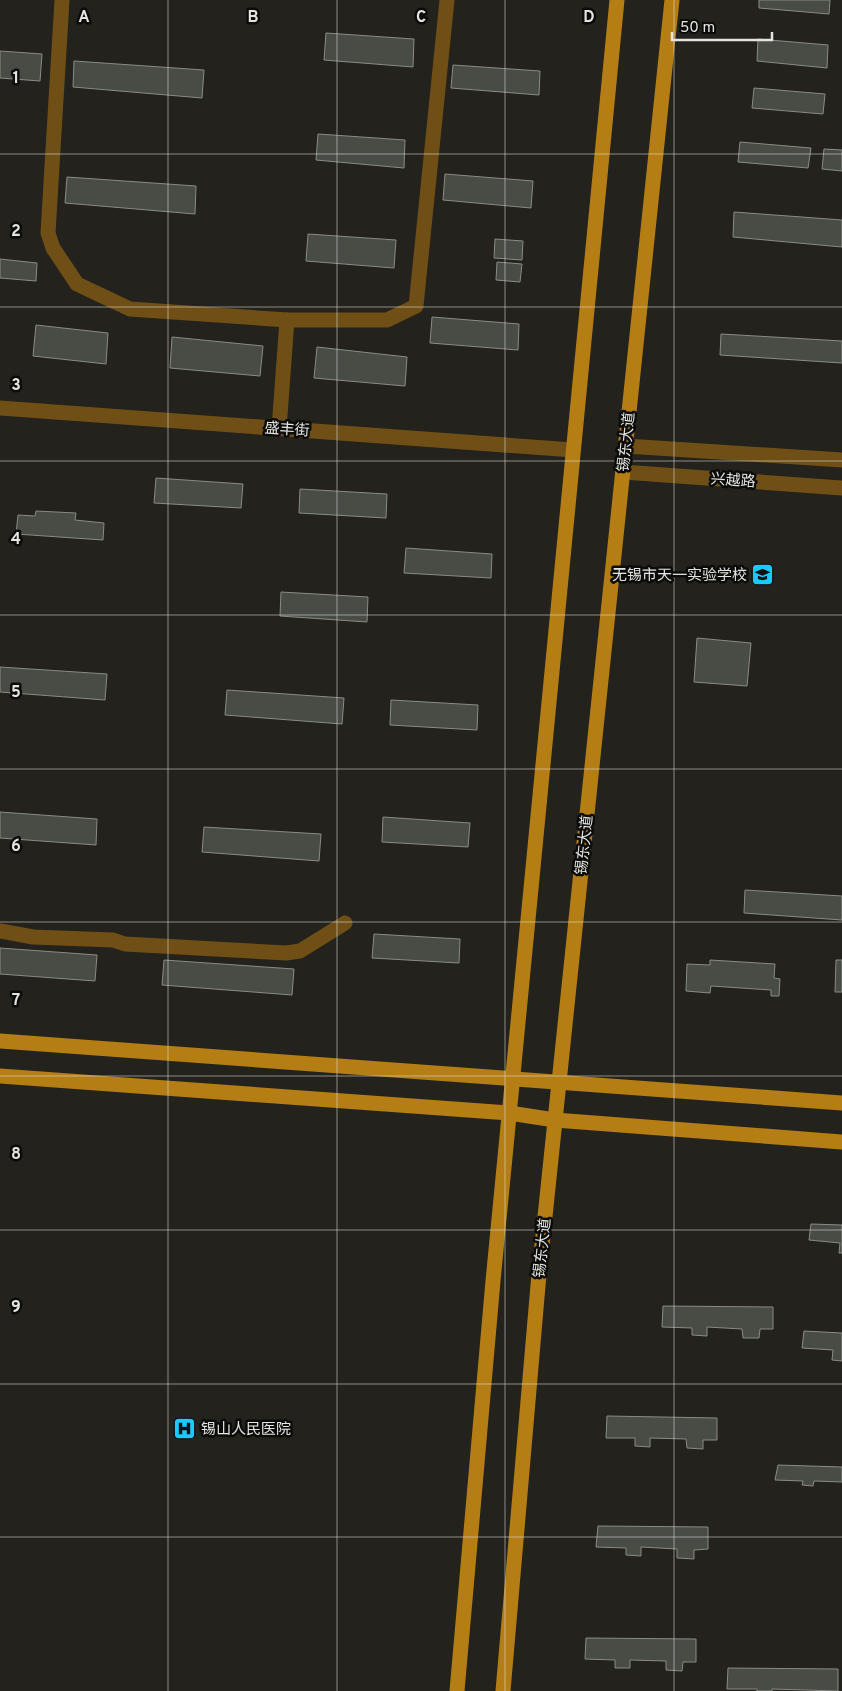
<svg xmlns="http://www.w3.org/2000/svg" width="842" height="1691" viewBox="0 0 842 1691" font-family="Overpass,'Noto Sans SC',sans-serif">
<rect width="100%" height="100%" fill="#23221c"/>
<!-- building -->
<g fill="#494b45" stroke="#898c85">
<path d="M759,0H830L829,14L759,8Z"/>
<path d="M326,33L414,39L413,67L324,60Z"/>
<path d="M758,39L828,45L827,68L757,61Z"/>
<path d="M0,51L42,54L40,81L0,78Z"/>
<path d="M74,61L204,70L202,98L73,87Z"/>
<path d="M453,65L540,71L539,95L451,88Z"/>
<path d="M754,88L825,94L823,114L752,108Z"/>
<path d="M318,134L405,140L404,168L316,160Z"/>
<path d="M740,142L811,148L808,168L738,162Z"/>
<path d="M824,149L842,150V171L822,169Z"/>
<path d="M445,174L533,181L531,208L443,200Z"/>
<path d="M67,177L196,186L195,214L65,203Z"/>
<path d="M734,212L842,220V247L733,237Z"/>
<path d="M308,234L396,240L394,268L306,261Z"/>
<path d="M495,239L523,241L522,260L494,258Z"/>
<path d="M0,259L37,263L36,281L0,278Z"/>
<path d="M497,262L522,264L520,282L496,280Z"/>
<path d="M432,317L519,324L518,350L430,343Z"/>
<path d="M36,325L108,333L106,364L33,356Z"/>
<path d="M721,334L842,341V363L720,355Z"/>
<path d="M172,337L263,346L260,376L170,368Z"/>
<path d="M317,347L407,357L405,386L314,378Z"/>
<path d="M156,478L243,484L241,508L154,503Z"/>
<path d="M300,489L387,494L386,518L299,513Z"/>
<path d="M36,511L76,513L75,520L104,523L103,540L16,534L18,515L35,516Z"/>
<path d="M406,548L492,554L491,578L404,573Z"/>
<path d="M281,592L368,597L367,622L280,616Z"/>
<path d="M697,638L751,643L747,686L694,682Z"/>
<path d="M0,667L107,674L105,700L0,692Z"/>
<path d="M227,690L344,698L342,724L225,715Z"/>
<path d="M391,700L478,705L477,730L390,725Z"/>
<path d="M0,812L97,819L96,845L0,838Z"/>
<path d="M383,817L470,823L468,847L382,842Z"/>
<path d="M204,827L321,834L319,861L202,852Z"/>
<path d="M745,890L842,896V920L744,913Z"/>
<path d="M374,934L460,939L459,963L372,958Z"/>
<path d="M0,948L97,955L95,981L0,974Z"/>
<path d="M164,960L294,969L292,995L162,985Z"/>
<path d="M710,960L775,964L774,978L780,979L779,996H771V990L711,986L710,993L686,991L687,964L710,965Z"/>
<path d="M836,960H842V992H835Z"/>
<path d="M811,1224L842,1225V1253H839L840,1243L809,1240Z"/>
<path d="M663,1306L773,1307V1329H760L759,1338H743L742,1329L707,1327V1336L692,1335V1328L662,1327Z"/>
<path d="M804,1331L842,1333V1361L832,1360L833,1350L802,1348Z"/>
<path d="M607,1416L717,1418V1440H703V1449L687,1448L686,1439L650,1438V1447L635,1446V1438H606Z"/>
<path d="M778,1465L842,1467V1482L814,1481L813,1486L802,1485L803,1481L775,1480Z"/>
<path d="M598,1526L708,1527V1549L694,1550V1559L677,1558V1549L641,1547V1556L626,1555V1548L596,1547Z"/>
<path d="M586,1638L696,1639V1662H683L682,1671L666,1670V1661L630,1660V1668H615V1660L585,1659Z"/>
<path d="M728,1668L838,1669V1691L772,1689V1691H757V1689H727Z"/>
</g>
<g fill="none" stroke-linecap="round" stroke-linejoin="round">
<!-- minor -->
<g stroke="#6f4f15" stroke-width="15">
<path d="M62,0L48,233L53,248L77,284L130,309L287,320H387L416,306L447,0"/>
<path d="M0,408L573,450"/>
<path d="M279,429L287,320"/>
<path d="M626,446L842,460"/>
<path d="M623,472L842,488"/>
<path d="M0,931L33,937L113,940L125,944L286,953L300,951L345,923"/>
</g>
<!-- major -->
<g stroke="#b47e15" stroke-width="15">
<path d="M0,1041L842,1103"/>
<path d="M0,1076L509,1113L555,1120L842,1142"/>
<path d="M457,1691L493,1281L617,0"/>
<path d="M503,1691L539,1274L672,0"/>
</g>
</g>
<!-- grid -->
<path fill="none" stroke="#e4e4e0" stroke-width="1" stroke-opacity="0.55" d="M168,0V1691M337,0V1691M505,0V1691M674,0V1691M0,154H842M0,307H842M0,461H842M0,615H842M0,769H842M0,922H842M0,1076H842M0,1230H842M0,1384H842M0,1537H842"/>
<!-- icons -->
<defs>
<symbol id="school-square" viewBox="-11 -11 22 22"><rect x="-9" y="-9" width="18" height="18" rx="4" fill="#19cafc" stroke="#0b0b09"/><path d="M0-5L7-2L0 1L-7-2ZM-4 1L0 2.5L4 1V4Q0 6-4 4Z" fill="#111"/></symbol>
<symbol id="hospital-square" viewBox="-11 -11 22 22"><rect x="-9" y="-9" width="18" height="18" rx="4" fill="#19cafc" stroke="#0b0b09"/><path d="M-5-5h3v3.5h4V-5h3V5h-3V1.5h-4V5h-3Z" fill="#111"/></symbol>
</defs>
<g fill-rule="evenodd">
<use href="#school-square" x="750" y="562" width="25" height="25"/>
<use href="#hospital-square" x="172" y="1416" width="25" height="25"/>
</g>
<g text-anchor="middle" stroke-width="5" stroke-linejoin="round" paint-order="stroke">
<!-- street labels -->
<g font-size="15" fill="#e4e4e0" stroke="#0b0b09">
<text transform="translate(287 429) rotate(4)" y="5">盛丰街</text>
<text transform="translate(626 442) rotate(-84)" y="5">锡东大道</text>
<text transform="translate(733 480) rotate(4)" y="5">兴越路</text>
<text transform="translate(584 845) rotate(-84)" y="5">锡东大道</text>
<text transform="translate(542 1248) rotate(-84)" y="5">锡东大道</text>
</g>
<!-- poi labels -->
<g font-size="15" fill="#e4e4e0" stroke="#0b0b09" text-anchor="end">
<text x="747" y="580">无锡市天一实验学校</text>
<text x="201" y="1434" text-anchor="start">锡山人民医院</text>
</g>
</g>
<g font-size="16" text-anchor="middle" font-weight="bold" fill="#e4e4e0" stroke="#0b0b09" stroke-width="5" stroke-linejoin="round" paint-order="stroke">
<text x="84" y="22">A</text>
<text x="253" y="22">B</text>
<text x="421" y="22">C</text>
<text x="589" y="22">D</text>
<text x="16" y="83">1</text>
<text x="16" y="236">2</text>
<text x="16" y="390">3</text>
<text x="16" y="544">4</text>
<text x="16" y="697">5</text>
<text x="16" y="851">6</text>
<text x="16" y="1005">7</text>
<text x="16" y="1159">8</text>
<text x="16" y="1312">9</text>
</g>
<!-- scale -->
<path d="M672 32v8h100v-8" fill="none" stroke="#e4e4e0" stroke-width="2.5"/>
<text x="680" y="32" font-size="15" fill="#e4e4e0" stroke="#0b0b09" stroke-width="4" paint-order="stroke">50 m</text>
</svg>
